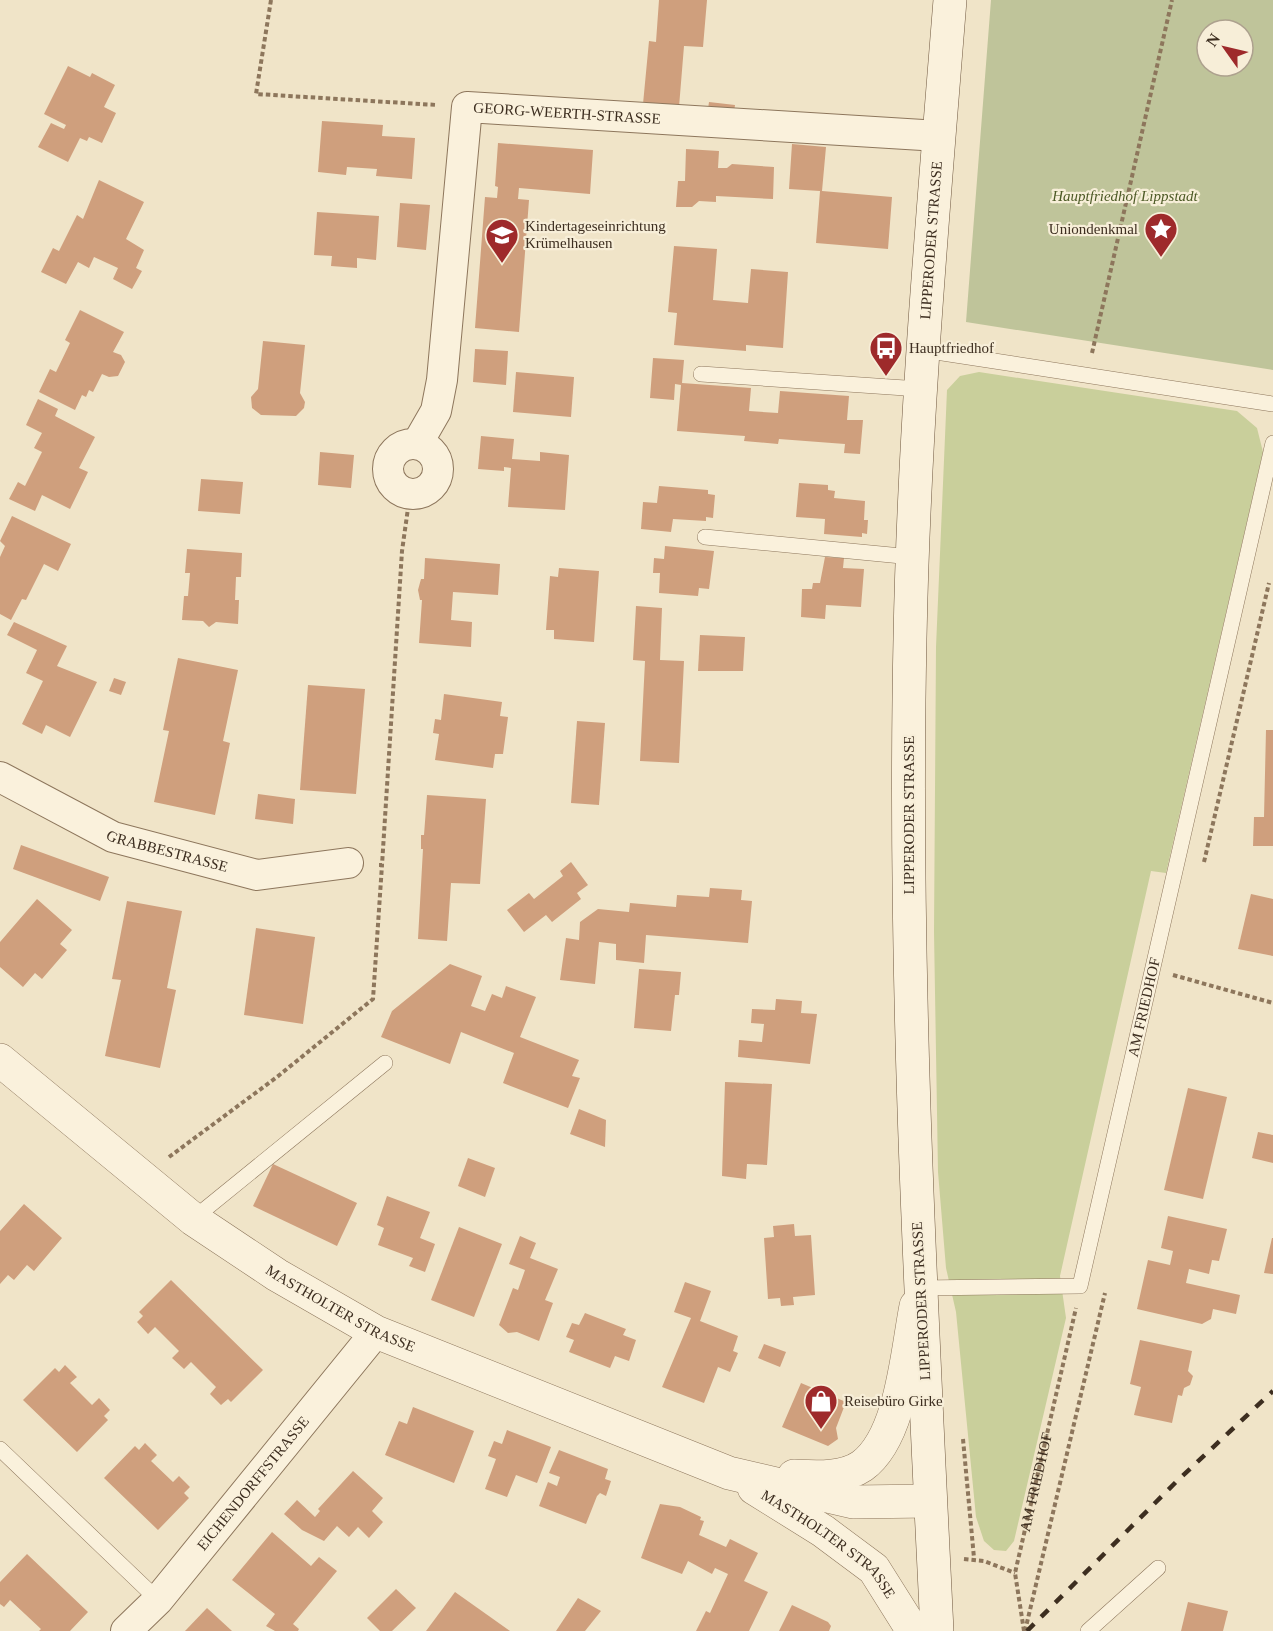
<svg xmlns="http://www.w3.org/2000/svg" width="1273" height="1631" viewBox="0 0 1273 1631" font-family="'Times New Roman',serif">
<rect width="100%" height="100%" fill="#f0e4c8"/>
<!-- green -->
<path fill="#c9cf9b" d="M979,372L1237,411L1257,428L1263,452L1166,873L1151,871L1060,1276L1066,1318L1014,1541L1006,1551L994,1550L984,1541L976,1517L956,1312L946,1268L938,1172L934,932L936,647L947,390L960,376Z"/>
<!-- cemetery -->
<path fill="#bfc49a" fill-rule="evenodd" d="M991,0H1273V370L966,322ZM1207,30H1243V66H1207Z"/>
<!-- building -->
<g fill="#cf9f7d">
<path d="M659,0H707L703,47L684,46L679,107L643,104L649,41L656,42Z"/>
<path d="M68,66L90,77L92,73L115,85L104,107L116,113L102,143L89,137L87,141L80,138L68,162L38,147L51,123L64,129L66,125L44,114Z"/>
<path d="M709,102L735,105L733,119L707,116Z"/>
<path d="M322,121L383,125L382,136L415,138L412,179L376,176L377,169L347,167L346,175L318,172Z"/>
<path d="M498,143L593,150L590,194L519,188L518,199L529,200L519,332L475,328L485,197L497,198L498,187L495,186Z"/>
<path d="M792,144L826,147L822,191L892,197L888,249L816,243L820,191L789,189Z"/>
<path d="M686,149L719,151L718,168H727L732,164L774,167L773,199L716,196V202L699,201L692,207H676L678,181H685Z"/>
<path d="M99,180L144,202L126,239L144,250L136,268L142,271L132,289L113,279L118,268L94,257L89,268L78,262L66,284L41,272L53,248L59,251L77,215L83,219Z"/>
<path d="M400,203L430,205L426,250L397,247Z"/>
<path d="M317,212L379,216L376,260L357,258V268L331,266L332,256L314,255Z"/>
<path d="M674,246L717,249L713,300L748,303L751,269L788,272L783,348L746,345V351L674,345L677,313L668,312Z"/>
<path d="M80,310L124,332L113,352L121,355L125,362L118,376L109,377L102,374L93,392L89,390L86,397L82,395L75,410L39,392L50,369L56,372L70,343L65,340Z"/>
<path d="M263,341L305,345L300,393L305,402L304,408L296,416L261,415L252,408L251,397L258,389Z"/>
<path d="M475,349L508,351L506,385L473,382Z"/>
<path d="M653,358L684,360L682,383L751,388L749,411L778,413L780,391L849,396L847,420H863L860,454L844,453L845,444L779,439L778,444L744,441L745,436L677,431L681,385L675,384L674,400L650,398Z"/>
<path d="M516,372L574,377L571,417L513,412Z"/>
<path d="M38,399L58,409L55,416L95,437L79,468L88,472L70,509L42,495L35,511L9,499L18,482L25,486L42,452L34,448L42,433L26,425Z"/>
<path d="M481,436L514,439L512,459L540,461V452L569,455L565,510L508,507L511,468L504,467V471L478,469Z"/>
<path d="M320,452L354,455L351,488L318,485Z"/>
<path d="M201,479L243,482L240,514L198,511Z"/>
<path d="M799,483L828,485V490L835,491L834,498L865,501L864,520H868L867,534L862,533V537L824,534L825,519L796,517Z"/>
<path d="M659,486L708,490V494L715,495L713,518L706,517V521L673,519L671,532L641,529L643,502L657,503Z"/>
<path d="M12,516L71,544L58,571L44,564L26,600L22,599L11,620L0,614V557L5,546L0,541Z"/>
<path d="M665,546L714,551L709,589L699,588L698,596L659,593L660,573H653L654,558L664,559Z"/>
<path d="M187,549L242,553L241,577H236L235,600H239L238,624L216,622L209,627L203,621L182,620L184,596H188L190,573H185Z"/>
<path d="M825,557L844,558L843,568L864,569L861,607L826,605L825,619L801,617L802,589H812L813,583H820Z"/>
<path d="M425,558L500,564L498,595L453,592L451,620L472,622L471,647L419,643L422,600H420L418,590L421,579H424Z"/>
<path d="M559,568L599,571L594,642L554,639V630H546L550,576L558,577Z"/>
<path d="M636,606L662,608L660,660L684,661L679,763L640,761L645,661L633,660Z"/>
<path d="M14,622L67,646L57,666L97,682L70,737L46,725L42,734L22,724L43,681L26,673L37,650L7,635Z"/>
<path d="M700,635L745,637L743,671H698Z"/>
<path d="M178,658L238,670L223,741L230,743L215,815L154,802L169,731L163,730Z"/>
<path d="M114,678L126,682L121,695L109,691Z"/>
<path d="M308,685L365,689L356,794L300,790Z"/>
<path d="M444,694L502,702L500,716L508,717L503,754H495L493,768L435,760L439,734L433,733L435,719L441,720Z"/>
<path d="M577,721L605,723L599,805L571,803Z"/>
<path d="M1266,730H1273V846H1253L1254,817H1264Z"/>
<path d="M258,794L295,799L293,824L255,819Z"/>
<path d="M427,795L486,799L480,884L451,883L447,941L418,939L423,849H421V835H424Z"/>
<path d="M21,845L109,877L100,901L13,869Z"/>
<path d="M571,862L588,885L577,893L581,899L552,922L546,915L524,932L507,910L529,893L534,899L563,876L560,871Z"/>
<path d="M710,888L742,890L741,900L752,901L748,943L646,935L644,963L616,960V944L599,942L595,984L560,980L566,938L579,940L580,922L598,909L629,912L630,903L676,907L677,895L709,897Z"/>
<path d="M1251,894L1273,899V956L1238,949Z"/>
<path d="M37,899L72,930L60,944L67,950L42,979L35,973L23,987L0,967V942Z"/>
<path d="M127,901L182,911L167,988L176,990L160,1068L105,1056L121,980L112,979Z"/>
<path d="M256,928L315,937L303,1024L244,1015Z"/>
<path d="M450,964L482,976L471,1006L485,1011L492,994L502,998L506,986L536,997L520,1037L579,1060L572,1076L580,1078L568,1108L503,1083L514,1053L461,1032L450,1064L381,1037L392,1011Z"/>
<path d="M639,969L681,972L679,995H675L671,1031L634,1028Z"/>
<path d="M776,999L802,1001L801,1013L817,1014L810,1064L738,1057L739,1040L762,1042L764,1024L751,1023L752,1009L775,1010Z"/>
<path d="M725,1082L772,1084L767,1165L747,1164L746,1179L722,1176Z"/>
<path d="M1188,1088L1227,1097L1203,1199L1164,1190Z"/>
<path d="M579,1109L606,1120L605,1147L570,1134Z"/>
<path d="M1258,1132L1273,1135V1163L1252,1158Z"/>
<path d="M468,1158L495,1168L485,1197L458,1186Z"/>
<path d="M273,1164L357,1203L337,1246L253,1206Z"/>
<path d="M387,1196L430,1212L420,1238L435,1244L425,1272L409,1266L413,1258L378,1245L384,1228L377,1225Z"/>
<path d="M24,1204L62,1238L34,1271L27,1265L14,1280L8,1275L0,1284V1231Z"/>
<path d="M1168,1216L1227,1229L1219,1261L1212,1260L1209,1274L1189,1269L1186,1283L1240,1295L1236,1314L1213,1309L1211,1319L1202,1324L1137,1309L1148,1260L1170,1265L1173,1251L1161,1248Z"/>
<path d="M794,1224L795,1236L811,1235L815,1295L793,1297L794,1305L781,1306L780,1298L768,1299L764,1238L774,1237L773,1226Z"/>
<path d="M459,1227L502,1244L474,1317L431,1300Z"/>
<path d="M520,1236L536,1243L530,1258L558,1269L545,1300L553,1303L539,1341L517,1332L508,1333L499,1325L513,1288L518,1290L525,1270L509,1264Z"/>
<path d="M1272,1238H1273V1274L1264,1273Z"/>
<path d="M171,1280L263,1370L231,1402L228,1399L221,1405L210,1394L216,1387L191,1362L184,1369L172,1358L179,1351L155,1327L148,1334L137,1322L143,1316L139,1312Z"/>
<path d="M685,1282L711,1291L700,1321L738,1336L733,1351L738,1353L730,1372L718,1367L704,1403L662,1387L691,1318L674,1312Z"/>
<path d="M585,1313L626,1329L623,1335L636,1340L629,1361L615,1356L610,1368L569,1352L574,1340L566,1337L572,1323L579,1325Z"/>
<path d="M1140,1340L1192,1351L1188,1371L1193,1376L1190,1385L1184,1388L1182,1396L1178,1395L1172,1423L1134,1415L1141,1387L1130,1384Z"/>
<path d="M764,1344L786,1352L780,1367L758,1358Z"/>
<path d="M65,1365L77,1377L70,1383L92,1405L99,1398L110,1410L104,1416L108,1420L77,1452L23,1400L55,1368L59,1372Z"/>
<path d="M801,1383L846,1402L836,1428L838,1439L828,1446L782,1427Z"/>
<path d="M413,1407L474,1431L454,1483L385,1455L399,1421L407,1424Z"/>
<path d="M507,1430L551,1447L537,1483L516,1475L507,1497L485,1489L496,1459L488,1456L494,1441L502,1444Z"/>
<path d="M145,1443L157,1455L151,1461L173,1482L179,1476L190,1487L184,1493L189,1498L158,1530L104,1478L135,1446L139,1450Z"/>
<path d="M559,1450L608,1469L605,1479L611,1481L606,1496L600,1493L597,1496L586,1524L539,1506L548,1482L557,1486L560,1477L549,1473Z"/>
<path d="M353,1471L383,1498L372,1511L383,1522L369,1538L358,1527L349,1537L337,1526L324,1541L302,1530L284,1514L297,1500L315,1517L320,1511L318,1509Z"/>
<path d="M660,1504L680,1507L701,1517L700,1520L704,1521L699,1535L726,1547L730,1539L758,1553L744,1581L768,1592L749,1631H696L706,1611L710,1613L728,1574L715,1568L712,1574L688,1561L682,1574L641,1558Z"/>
<path d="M272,1532L311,1566L319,1557L337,1571L293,1624L299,1629L298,1631H275L266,1626L275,1614L232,1580Z"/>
<path d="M27,1554L88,1612L70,1631H39L41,1629L10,1600L4,1607L0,1604V1582Z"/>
<path d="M396,1589L416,1608L392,1631H380L367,1618Z"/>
<path d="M455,1592L510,1631H426Z"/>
<path d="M578,1598L601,1611L585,1631H556Z"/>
<path d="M1188,1602L1228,1611L1223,1631H1181Z"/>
<path d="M792,1605L828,1622L831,1626L829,1631H779Z"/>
<path d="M207,1608L232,1631H185Z"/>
</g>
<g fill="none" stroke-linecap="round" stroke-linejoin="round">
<defs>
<g id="service">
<path d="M923,350L1273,404"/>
<path d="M701,374L920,389"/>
<path d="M705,537L912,557"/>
<path d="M193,1219L385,1063"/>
<path id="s2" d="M920,1288L1080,1286L1273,443"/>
<path d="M0,1449L158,1600"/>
<path d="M1088,1631L1158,1568"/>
</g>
<g id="minor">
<path id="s3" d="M417,444L436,411L442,380L467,107L939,136"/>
<circle cx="413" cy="469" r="25"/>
<path id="s4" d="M0,777L113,837L257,875L348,863"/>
<path id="s5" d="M126,1631L158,1600L376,1332"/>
</g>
<g id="tertiary">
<path id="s6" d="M0,1060L193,1219L277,1275L376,1332L729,1473L853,1502L930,1501"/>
<path d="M794,1476C816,1477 843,1479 862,1466C902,1437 907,1351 916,1306"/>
<path id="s7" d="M754,1488L823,1531L874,1569L913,1631"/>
</g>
<g id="secondary">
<path id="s8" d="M937,1631C921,1300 903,970 910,639C914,425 933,213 950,0"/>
</g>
</defs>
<!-- service casing -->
<use href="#service" stroke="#8d765c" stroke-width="16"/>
<!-- minor casing -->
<use href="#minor" stroke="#8d765c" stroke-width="32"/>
<!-- tertiary casing -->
<use href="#tertiary" stroke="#8d765c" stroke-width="34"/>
<!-- secondary casing -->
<use href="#secondary" stroke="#6f573f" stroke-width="34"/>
<!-- path -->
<g stroke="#8d765c" stroke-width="4" stroke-dasharray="4.5 3" stroke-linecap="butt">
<path d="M271,0L256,94L437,105"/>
<path d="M1092,353L1172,0"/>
<path d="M1204,862L1269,583"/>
<path d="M379,865H382L402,551L410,494"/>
<path d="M1173,975L1273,1003"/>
<path d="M169,1157L277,1077L373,999L382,865"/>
<path d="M963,1439L974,1558"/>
<path d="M964,1559L984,1561L1015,1573"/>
<path id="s1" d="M1024,1631L1015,1573L1076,1308"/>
<path d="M1025,1631L1105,1293"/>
</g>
<!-- service -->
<use href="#service" stroke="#faf1dc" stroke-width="15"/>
<!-- minor -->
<use href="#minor" stroke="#faf1dc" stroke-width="30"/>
<!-- tertiary -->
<use href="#tertiary" stroke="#faf1dc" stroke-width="33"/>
<!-- secondary -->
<use href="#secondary" stroke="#faf1dc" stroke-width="33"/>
<!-- rail -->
<path stroke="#3d2e20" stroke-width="4.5" stroke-dasharray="10 10" stroke-linecap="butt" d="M1027,1631L1176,1482L1273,1391"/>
</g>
<!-- icons -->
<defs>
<symbol id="sight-pin" viewBox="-11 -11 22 30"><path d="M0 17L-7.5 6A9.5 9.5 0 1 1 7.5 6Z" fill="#9e2a2b" stroke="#f7eed8"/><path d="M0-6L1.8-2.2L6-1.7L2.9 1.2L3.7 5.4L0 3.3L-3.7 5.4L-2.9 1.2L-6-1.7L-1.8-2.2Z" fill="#fff"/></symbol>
<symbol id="school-pin" viewBox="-11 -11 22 30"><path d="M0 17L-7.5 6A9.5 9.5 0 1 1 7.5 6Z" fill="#9e2a2b" stroke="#f7eed8"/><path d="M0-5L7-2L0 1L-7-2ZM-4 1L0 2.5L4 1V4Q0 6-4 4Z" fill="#fff"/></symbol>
<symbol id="bus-pin" viewBox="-11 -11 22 30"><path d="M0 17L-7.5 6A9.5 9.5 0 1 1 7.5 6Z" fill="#9e2a2b" stroke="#f7eed8"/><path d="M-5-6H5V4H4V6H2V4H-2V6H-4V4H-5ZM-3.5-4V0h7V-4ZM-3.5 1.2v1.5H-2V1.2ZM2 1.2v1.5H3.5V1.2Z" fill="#fff"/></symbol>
<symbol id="shop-pin" viewBox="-11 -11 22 30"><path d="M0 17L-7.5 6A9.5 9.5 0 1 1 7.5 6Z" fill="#9e2a2b" stroke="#f7eed8"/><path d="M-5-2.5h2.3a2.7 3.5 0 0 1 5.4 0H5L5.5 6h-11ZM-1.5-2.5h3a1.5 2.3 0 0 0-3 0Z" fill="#fff"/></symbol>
</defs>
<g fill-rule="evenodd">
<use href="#sight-pin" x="1142" y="210" width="38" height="52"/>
<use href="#school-pin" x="483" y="216" width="38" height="52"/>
<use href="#bus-pin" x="867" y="329" width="38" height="52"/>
<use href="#shop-pin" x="802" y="1382" width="38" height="52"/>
</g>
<g text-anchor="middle" stroke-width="4.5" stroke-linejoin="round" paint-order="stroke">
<!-- street labels -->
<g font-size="15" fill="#3d2e20" stroke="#f7eed8">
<text dy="5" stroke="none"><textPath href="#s3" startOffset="444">GEORG-WEERTH-STRASSE</textPath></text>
<text dy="5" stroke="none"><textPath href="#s8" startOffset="1392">LIPPERODER STRASSE</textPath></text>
<text transform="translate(909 815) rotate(-90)" y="5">LIPPERODER STRASSE</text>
<text dy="5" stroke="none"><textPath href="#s4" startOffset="184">GRABBESTRASSE</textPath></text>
<text dy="5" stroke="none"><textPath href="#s2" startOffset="446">AM FRIEDHOF</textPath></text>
<text transform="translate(921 1301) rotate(-93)" y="5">LIPPERODER STRASSE</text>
<text dy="5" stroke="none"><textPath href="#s6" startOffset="423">MASTHOLTER STRASSE</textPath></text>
<text dy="5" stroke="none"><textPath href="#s1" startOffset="152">AM FRIEDHOF</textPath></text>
<text dy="5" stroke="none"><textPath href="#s5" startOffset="195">EICHENDORFFSTRASSE</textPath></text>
<text dy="5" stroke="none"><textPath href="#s7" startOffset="94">MASTHOLTER STRASSE</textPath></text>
</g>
<!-- park labels -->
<g font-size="15" font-style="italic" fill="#4d5a26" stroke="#f7eed8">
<text x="1125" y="201">Hauptfriedhof Lippstadt</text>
</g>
<!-- poi labels -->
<g font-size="15" fill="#3d2e20" stroke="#f7eed8" text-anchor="start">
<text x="525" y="231">Kindertageseinrichtung<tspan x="525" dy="17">Krümelhausen</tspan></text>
<text x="1138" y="234" text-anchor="end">Uniondenkmal</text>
<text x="909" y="353">Hauptfriedhof</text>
<text x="844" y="1406">Reisebüro Girke</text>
</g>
</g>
<!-- north arrow -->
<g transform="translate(1225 48) rotate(304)"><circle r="28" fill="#f7eed8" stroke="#ada18e" stroke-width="1.5"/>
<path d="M0-4.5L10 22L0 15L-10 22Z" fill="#9e2a2b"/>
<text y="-9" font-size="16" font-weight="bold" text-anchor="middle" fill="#3d2e20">N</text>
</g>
</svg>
